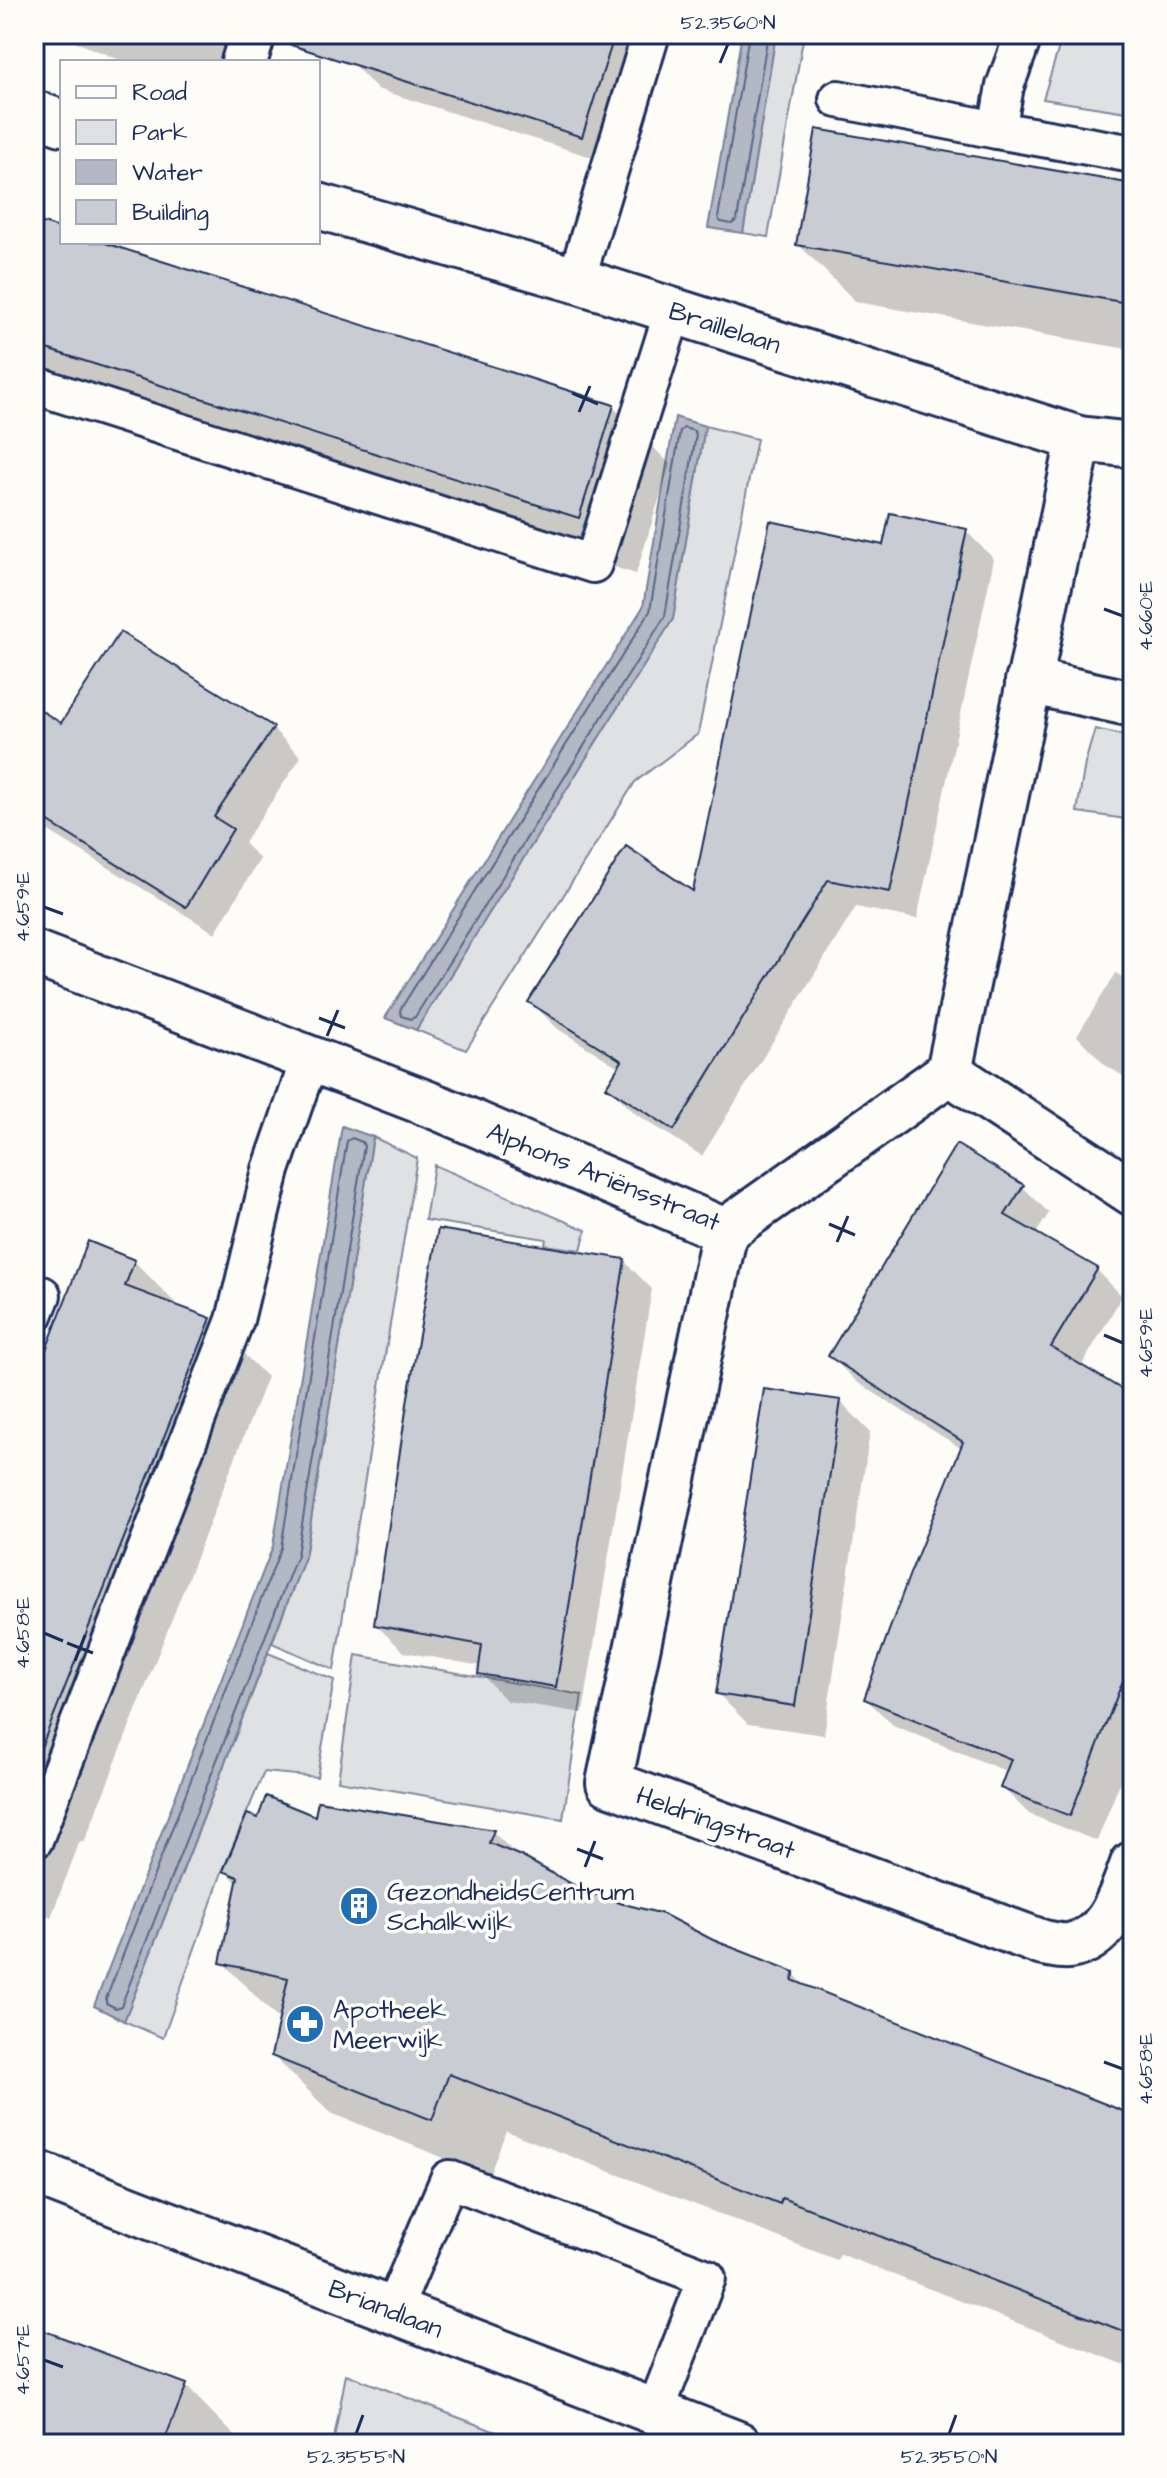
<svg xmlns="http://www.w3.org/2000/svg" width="1167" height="2478" viewBox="0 0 1167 2478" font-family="'Architects Daughter',sans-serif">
<rect width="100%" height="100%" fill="#fdfcf7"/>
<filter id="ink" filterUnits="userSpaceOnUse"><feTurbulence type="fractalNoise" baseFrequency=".0125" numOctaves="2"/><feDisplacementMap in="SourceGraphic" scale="16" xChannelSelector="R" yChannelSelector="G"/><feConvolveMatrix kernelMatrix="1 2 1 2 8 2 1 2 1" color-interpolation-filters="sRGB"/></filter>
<g filter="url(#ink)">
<!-- green -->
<g fill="#e0e1e3" stroke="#7e88a0" stroke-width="2">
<path d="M776,34H804L768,237L743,233Z"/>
<path d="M1063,34H1133V113L1043,99Z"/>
<path d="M705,426L757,439L698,734L635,782L466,1050L416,1030L673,619Z"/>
<path d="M1095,729L1133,737V820L1077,812L1085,763Z"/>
<path d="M373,1137L417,1158L334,1670L272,1643L305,1557Z"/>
<path d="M434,1165L586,1230L581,1250L545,1245L546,1239L425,1220Z"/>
<path d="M268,1653L334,1680L317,1777L264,1772L222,1872L163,2038L124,2021Z"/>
<path d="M356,1655L582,1695L563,1819L338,1781Z"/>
<path d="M346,2374L527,2444H333Z"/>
</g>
<!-- water -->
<g fill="#b3b8c5" stroke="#76819c" stroke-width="2">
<path d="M742,34H776L743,233L708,228Z"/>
<path d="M675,417L705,426L673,619L416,1030L385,1018L643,607Z"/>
<path d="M342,1126L373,1137L305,1557L124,2021L94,2006L273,1546Z"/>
</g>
<!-- shadow -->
<g fill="#0003">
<path d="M56,34H234L223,62H125Z"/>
<path d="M358,34H648L607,162L377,89L352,63Z"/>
<path d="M1133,186V350L856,302L798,244Z"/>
<path d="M34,223L62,231V242H95L613,407L670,464L636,574L34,382Z"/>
<path d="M966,531L994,559L917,919L856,907L702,1156L636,1114L608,1087L620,1068L558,1029L531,1002L694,895L885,547Z"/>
<path d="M34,590L41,597L34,608Z"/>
<path d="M34,709L61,726L273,729L301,757L244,843L260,859L215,933L34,822Z"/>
<path d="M1116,973L1133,984V1082L1105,1065L1077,1036Z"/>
<path d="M1023,1187L1049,1213L1035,1235L1096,1269L1122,1296L1081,1367L1133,1399V1749L1097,1841L1029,1814L1002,1787L1008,1772L893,1725L866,1699L962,1449L857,1382L830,1356Z"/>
<path d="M134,1261L182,1310L210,1320L267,1377L84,1843L80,1841L51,1917L34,1911V1385Z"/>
<path d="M624,1261L652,1289L583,1713L507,1701L480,1673L481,1666L404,1652L376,1625Z"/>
<path d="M840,1401L870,1432L824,1735L748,1724L718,1694Z"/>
<path d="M317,1819L493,1832L520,1858L578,1889L794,1974L809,1990L1133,2117V2368L840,2254L837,2260L506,2131L489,2176L331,2113L273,2056L279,2020L222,1962L238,1884L226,1871L259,1821Z"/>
<path d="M34,2326L52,2335L186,2386L243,2444H34Z"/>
</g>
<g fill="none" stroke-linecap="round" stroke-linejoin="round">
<!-- shore -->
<g stroke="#586687" stroke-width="2">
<path d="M749,34L718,218L721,222L732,224L737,220L768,34"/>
<path d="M684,428L694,431L696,435L665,616L415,1017L411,1019L401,1016L400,1010L650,611L680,431Z"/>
<path d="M352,1138L362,1142L364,1146L297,1555L121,2006L116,2008L106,2003V1999L281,1548L347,1141Z"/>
</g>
</g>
<!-- building -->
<g fill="#c9ccd3" stroke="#1b2f5e" stroke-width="2">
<path d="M293,34H615L582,137L291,45Z"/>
<path d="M816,129L1133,184V304L796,245Z"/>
<path d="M34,220L62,229V242H102L614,405L579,518L34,345Z"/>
<path d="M890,513L967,529L890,892L828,880L674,1130L606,1087L622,1061L528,1002L626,846L693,891L770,521L883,545Z"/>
<path d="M120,632L274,727L214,817L233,829L186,907L34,813V706L61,723Z"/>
<path d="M956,1144L1024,1185L1005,1215L1098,1268L1051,1347L1133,1396V1655L1070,1816L1000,1788L1011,1759L864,1699L909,1576L963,1442L828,1356Z"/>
<path d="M438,1229L625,1259L556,1687L478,1674L482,1645L374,1625L408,1397Z"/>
<path d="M88,1241L135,1260L125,1286L211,1318L37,1758H34V1381Z"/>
<path d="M764,1389L841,1400L795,1706L716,1694Z"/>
<path d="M266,1796L315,1816L318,1801L494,1830L489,1843L521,1856L579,1888L616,1902L663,1914L713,1940L795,1972L792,1980L1133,2115V2335L782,2198L780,2204L449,2074L432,2120L271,2056L288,1978L220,1963L238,1877L223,1871L247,1814L258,1818Z"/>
<path d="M34,2327L187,2384L163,2444H34Z"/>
</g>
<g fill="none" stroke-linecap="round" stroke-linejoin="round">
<defs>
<g id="service">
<path d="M838,99L997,130L1005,86L1024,34"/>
<path d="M997,130L1133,154"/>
<path d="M576,280L651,34"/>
<path d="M34,385L593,564L673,311"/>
<path d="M34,1315L42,1295"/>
<path d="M34,1840L235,1320L271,1170L310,1058"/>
<path d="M393,2310L449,2179L707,2278L655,2412"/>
</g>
<g id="minor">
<path d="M244,62L253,34"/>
<path d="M1028,681L1133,704"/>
<path d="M34,953L439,1108L725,1231L949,1072L1079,439"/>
<path d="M949,1072L1133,1193"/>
<path d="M725,1231L609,1783L1043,1943C1051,1944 1061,1947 1069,1946C1109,1940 1121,1896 1133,1864"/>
</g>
<g id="tertiary">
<path d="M34,113L62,123"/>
<path d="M318,206L576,280L1079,439L1133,445"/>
<path d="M34,2172L738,2444"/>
</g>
</defs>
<!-- service casing -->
<use href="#service" stroke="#1b2f5e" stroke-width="42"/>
<!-- minor casing -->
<use href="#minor" stroke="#1b2f5e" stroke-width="50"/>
<!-- tertiary casing -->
<use href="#tertiary" stroke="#1b2f5e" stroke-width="50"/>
<!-- service -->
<use href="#service" stroke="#fdfcf7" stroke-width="36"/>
<!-- minor -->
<use href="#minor" stroke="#fdfcf7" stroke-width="44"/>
<!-- tertiary -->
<use href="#tertiary" stroke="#fdfcf7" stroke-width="44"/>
</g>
</g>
<!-- ticks -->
<path fill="none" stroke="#1b2f5e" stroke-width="3" d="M720,63L728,44M572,393L598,404M579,412L590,386M1104,609L1123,616M44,907L63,914M319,1018L345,1028M327,1036L338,1010M829,1224L855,1235M837,1242L848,1216M1104,1335L1123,1343M44,1633L63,1641M67,1643L93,1653M75,1661L85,1635M577,1849L603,1859M585,1867L595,1841M1104,2062L1123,2069M44,2360L63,2367M356,2434L363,2415M949,2434L956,2415"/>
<!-- icons -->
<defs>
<symbol id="building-disc" viewBox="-11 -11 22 22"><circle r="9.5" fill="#1f6fb2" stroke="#fdfcf7"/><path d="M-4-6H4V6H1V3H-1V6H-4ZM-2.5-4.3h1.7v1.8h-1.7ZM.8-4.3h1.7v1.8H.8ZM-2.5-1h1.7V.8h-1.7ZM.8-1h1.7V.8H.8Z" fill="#fff"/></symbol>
<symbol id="pharmacy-disc" viewBox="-11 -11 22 22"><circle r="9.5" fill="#1f6fb2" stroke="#fdfcf7"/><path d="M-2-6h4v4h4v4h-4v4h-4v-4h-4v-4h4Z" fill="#fff"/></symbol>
</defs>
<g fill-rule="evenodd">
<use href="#building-disc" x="337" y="1884" width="44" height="44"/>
<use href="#pharmacy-disc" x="283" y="2002" width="44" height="44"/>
</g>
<g text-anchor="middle" stroke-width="7" stroke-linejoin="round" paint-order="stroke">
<!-- street labels -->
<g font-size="26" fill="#1b2f5e" stroke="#fdfcf7">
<text transform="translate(725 327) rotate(18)" y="9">Braillelaan</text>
<text transform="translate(604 1176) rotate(22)" y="9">Alphons Ariënsstraat</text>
<text transform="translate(716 1822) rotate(20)" y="9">Heldringstraat</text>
<text transform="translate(386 2308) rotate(21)" y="9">Briandlaan</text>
</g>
<!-- poi labels -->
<g font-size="26" fill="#1b2f5e" stroke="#fdfcf7" text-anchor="start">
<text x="387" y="1900">GezondheidsCentrum<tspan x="387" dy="30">Schalkwijk</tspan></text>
<text x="333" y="2018">Apotheek<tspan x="333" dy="30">Meerwijk</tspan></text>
</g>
</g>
<!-- margin -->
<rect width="1167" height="2478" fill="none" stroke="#fdfcf7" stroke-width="88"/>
<!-- legend -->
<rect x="60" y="60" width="260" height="184" fill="#fdfcf7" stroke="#a3aaba" stroke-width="2"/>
<rect x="76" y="86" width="40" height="12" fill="#fdfcf7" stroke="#a3aaba" stroke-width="2"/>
<text x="132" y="100" font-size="24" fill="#1b2f5e">Road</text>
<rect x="76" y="120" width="40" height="24" fill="#e0e1e3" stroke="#a3aaba" stroke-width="2"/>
<text x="132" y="140" font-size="24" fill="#1b2f5e">Park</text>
<rect x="76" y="160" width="40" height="24" fill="#b3b8c5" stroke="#a3aaba" stroke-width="2"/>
<text x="132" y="180" font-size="24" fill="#1b2f5e">Water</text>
<rect x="76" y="200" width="40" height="24" fill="#c9ccd3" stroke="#a3aaba" stroke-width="2"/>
<text x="132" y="220" font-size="24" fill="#1b2f5e">Building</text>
<rect x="44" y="44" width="1079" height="2390" fill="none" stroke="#1b2f5e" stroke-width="3"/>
<g font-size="20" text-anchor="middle" fill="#1b2f5e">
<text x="728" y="29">52.3560°N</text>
<text transform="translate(1145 616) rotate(-90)" y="7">4.660°E</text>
<text transform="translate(22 907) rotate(-90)" y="7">4.659°E</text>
<text transform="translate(1145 1343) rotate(-90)" y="7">4.659°E</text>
<text transform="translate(22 1633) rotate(-90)" y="7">4.658°E</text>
<text transform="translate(1145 2069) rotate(-90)" y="7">4.658°E</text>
<text transform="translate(22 2360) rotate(-90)" y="7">4.657°E</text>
<text x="356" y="2463">52.3555°N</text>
<text x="949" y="2463">52.3550°N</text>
</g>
</svg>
